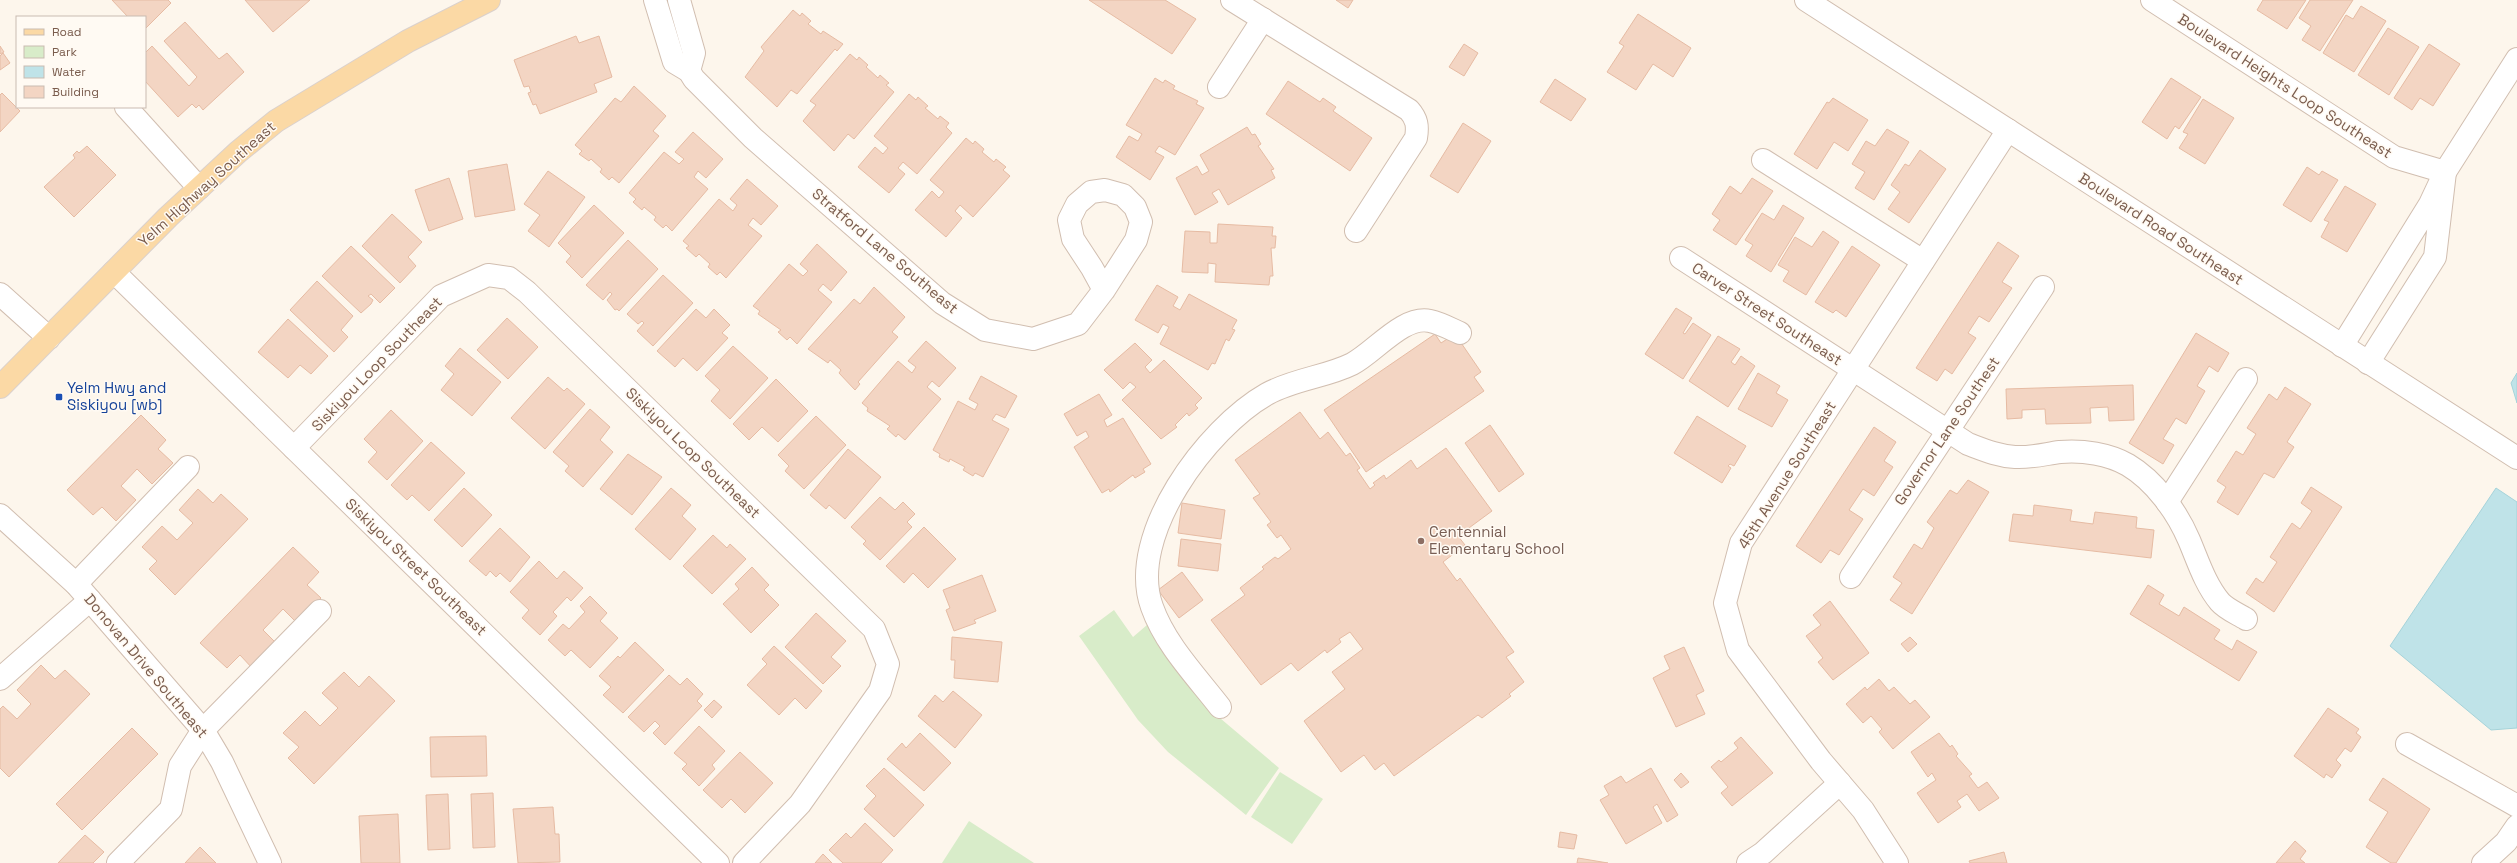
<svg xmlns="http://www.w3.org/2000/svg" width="2517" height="863" viewBox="0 0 2517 863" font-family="'Space Grotesk',sans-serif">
<rect width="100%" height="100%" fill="#fdf6ec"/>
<!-- green -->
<g fill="#d8ecc9">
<path d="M1114,610L1133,637L1147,625L1214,713L1279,768L1246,815L1168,752L1138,720L1079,636Z"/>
<path d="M1280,772L1323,799L1292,844L1251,817Z"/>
<path d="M969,821L1034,863H942Z"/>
</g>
<!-- water -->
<g fill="#bfe3e8" stroke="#a5d3da">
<path d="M2517,373V403L2511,383Z"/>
<path d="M2496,488L2517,502V728L2491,730L2390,646Z"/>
</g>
<!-- building -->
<g fill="#f3d5c3" stroke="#e6bba3">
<path d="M112,0H168L171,3L145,29V17H128Z"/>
<path d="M245,0H310L273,32Z"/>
<path d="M1089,0H1165L1196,19L1172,54Z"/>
<path d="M1336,0H1353L1348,8Z"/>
<path d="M2263,0H2306L2287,29L2257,10Z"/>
<path d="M2310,0H2353L2320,51L2302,40L2311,26L2299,18Z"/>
<path d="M2361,6L2386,21L2354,72L2323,53L2346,15L2353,19Z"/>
<path d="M793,10L800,16L802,13L811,21L808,24L821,34L823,31L843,44L837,51L835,49L797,94L791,90L777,107L745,77L764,51L761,47Z"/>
<path d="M1638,14L1691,48L1673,77L1653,64L1636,90L1607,72L1624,46L1619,43Z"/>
<path d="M185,22L219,59L227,53L244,72L203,110L199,105L196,108L192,104L178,117L145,81V53L152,46L189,86L197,77L164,41Z"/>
<path d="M2388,28L2419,47L2389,95L2358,75Z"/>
<path d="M576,36L579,43L599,36L612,77L594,84L597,92L540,114L536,104L533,105L528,93L531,92L529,86L524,87L514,60Z"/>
<path d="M1464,44L1478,53L1464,76L1449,67Z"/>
<path d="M2429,44L2460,64L2433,106L2420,98L2412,110L2394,98Z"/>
<path d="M0,46L4,52L0,54Z"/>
<path d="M3,53L10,63L0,70V56Z"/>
<path d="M850,54L857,60L859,57L868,65L866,67L878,78L880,75L889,83L886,85L894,92L854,139L848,134L834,151L803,121L816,105L810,101Z"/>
<path d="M1155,78L1163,83L1165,80L1175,86L1173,89L1198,101L1196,104L1204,108L1175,155L1159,146L1155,152L1164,157L1150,180L1116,157L1129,136L1138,141L1142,134L1126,125Z"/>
<path d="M2171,78L2201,97L2179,129L2175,126L2167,139L2142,122Z"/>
<path d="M1555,79L1586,99L1571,121L1540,102Z"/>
<path d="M1288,81L1320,102L1323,98L1336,107L1333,111L1372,138L1350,171L1266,114Z"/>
<path d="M634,86L666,116L653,131L659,136L619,183L612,177L609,180L600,172L602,169L591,159L589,161L579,154L582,151L575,145L615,98L621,102Z"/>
<path d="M2,93L20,111L0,132V95Z"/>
<path d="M909,94L916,100L918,97L928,106L925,108L938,119L940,116L949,123L946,127L952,133L917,174L903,162L898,168L905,174L889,193L858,167L875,147L883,154L888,148L874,136Z"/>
<path d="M1833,98L1868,120L1848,151L1834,142L1817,169L1794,154L1827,102L1829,103Z"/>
<path d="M2203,99L2234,118L2205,164L2179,148L2188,134L2183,132Z"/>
<path d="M1463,123L1491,141L1458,193L1430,176Z"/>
<path d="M1247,127L1252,135L1255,134L1261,144L1258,146L1274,169L1271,170L1275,178L1228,205L1219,189L1212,193L1218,202L1195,215L1176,178L1197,166L1202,175L1209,171L1200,155Z"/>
<path d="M1887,129L1909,142L1874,200L1855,188L1865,172L1852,164L1866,141L1875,146Z"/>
<path d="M693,132L723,159L706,178L698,171L694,177L708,189L672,231L666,225L663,228L654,220L656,217L644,207L642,210L633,202L636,199L629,193L664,152L679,164L684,159L675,152Z"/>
<path d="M966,138L973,144L975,141L984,149L982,152L994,162L996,159L1006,167L1003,170L1010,176L973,217L960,205L955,211L962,218L946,237L915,210L932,191L939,198L944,192L930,180Z"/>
<path d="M87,146L116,175L74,217L44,187L75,158L73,155L77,151L79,153Z"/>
<path d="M1920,150L1946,169L1909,223L1888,209L1900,192L1891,185L1905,164L1909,166Z"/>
<path d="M507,164L515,210L475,217L468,171Z"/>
<path d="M2307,167L2319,175L2322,171L2338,180L2311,222L2283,205Z"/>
<path d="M548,171L585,197L549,247L528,231L540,215L524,204Z"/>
<path d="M449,178L463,219L429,231L415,190Z"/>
<path d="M1752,178L1773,191L1736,245L1713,230L1720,220L1712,214L1730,186L1741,194Z"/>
<path d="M747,179L778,206L761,225L753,218L748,225L762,236L726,278L720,272L717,275L708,267L710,264L699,254L696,257L686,248L689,246L683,241L719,199L733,211L737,205L730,199Z"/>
<path d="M2345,186L2376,204L2347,252L2321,237L2329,222L2324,220Z"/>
<path d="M594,205L624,233L582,278L566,262L571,256L558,243Z"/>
<path d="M1783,205L1804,218L1771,272L1746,256L1753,245L1745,240L1762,213L1774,220Z"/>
<path d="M392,214L422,242L408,257L416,266L400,283L362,246Z"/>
<path d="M1218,224L1273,227L1272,236H1276L1275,248H1271L1273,276H1270L1269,285L1215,282L1216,264L1208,263V273L1182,272L1185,231L1210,232V243H1217Z"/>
<path d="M1823,231L1839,242L1806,295L1783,281L1789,271L1778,265L1795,237L1812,247Z"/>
<path d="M628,240L658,269L619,311L617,309L615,310L607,300L612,294L610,292L603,300L586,285Z"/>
<path d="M1998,242L2019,256L2002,282L2012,288L1989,322L1979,316L1968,333L1976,338L1952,374L1945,369L1937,381L1916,368Z"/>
<path d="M817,244L847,272L831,291L823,284L818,290L832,302L797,344L790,337L787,340L778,332L781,330L758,314L760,311L753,306L789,264L803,276L808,271L800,264Z"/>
<path d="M351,246L395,288L380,303L371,294L368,296L373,300L371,304L361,313L322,276Z"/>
<path d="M1852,246L1880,265L1846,317L1836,310L1833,313L1815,302Z"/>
<path d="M663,275L693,303L653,346L637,331L644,323L642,321L638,324L627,314Z"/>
<path d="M317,281L353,316L341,330L348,337L334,352L290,310Z"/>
<path d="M1157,285L1178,297L1173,306L1180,310L1189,294L1237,320L1232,329L1235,330L1229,341L1226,339L1215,364L1212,363L1208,370L1160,344L1169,327L1163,324L1158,333L1135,320Z"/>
<path d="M874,287L905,317L892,332L898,337L858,382L860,384L855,390L839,373L841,370L830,360L828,363L808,349L854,299L860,304Z"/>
<path d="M1676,308L1692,318L1683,333L1685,334L1693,323L1711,335L1683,379L1645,354Z"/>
<path d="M696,309L706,318L714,309L730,325L722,333L728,338L697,371L683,358L675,367L657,351Z"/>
<path d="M507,318L538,347L508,379L477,350Z"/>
<path d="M288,319L328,356L311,374L300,365L288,378L258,352Z"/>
<path d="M2196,333L2229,353L2218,372L2209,366L2197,386L2205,391L2186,424L2176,418L2163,439L2174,445L2163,464L2129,443Z"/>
<path d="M1435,334L1441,343L1455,334L1481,372L1474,377L1484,391L1366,472L1324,410Z"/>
<path d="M1718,336L1740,349L1731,362L1735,365L1741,356L1755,366L1728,407L1689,381Z"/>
<path d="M926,341L956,368L939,387L932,381L927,387L941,399L905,440L898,434L896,437L887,429L890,426L867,411L868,408L862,403L898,361L912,373L916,367L908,361Z"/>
<path d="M1135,343L1152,360L1145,367L1150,373L1164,360L1202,398L1195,405L1198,408L1189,416L1187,413L1175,425L1177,427L1161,439L1122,400L1136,387L1130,382L1123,389L1104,370Z"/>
<path d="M733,346L768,378L730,419L711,401L720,390L705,376Z"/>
<path d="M460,348L501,382L472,416L441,390L454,374L445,366Z"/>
<path d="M1758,373L1780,386L1776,393L1788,400L1772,427L1738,409Z"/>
<path d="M981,376L1017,396L1005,418L996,414L992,420L1009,429L983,477L975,473L973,476L963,470L965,467L950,459L949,462L939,457L940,454L933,450L958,401L975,410L978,404L969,399Z"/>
<path d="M548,377L564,391L567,388L585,404L545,449L511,418Z"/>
<path d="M776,379L808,411L778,442L762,427L749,440L733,424Z"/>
<path d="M2133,385L2134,420L2109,421L2108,407L2090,408L2091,423L2046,424L2045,409L2022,410V418L2007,419L2006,389Z"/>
<path d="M2285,387L2311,404L2287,442L2294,447L2274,478L2264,473L2238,515L2217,502L2226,487L2217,481L2236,451L2243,455L2256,434L2247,428L2269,394L2277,400Z"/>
<path d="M1099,394L1112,415L1104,420L1107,427L1123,418L1151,464L1143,469L1145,472L1135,478L1133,475L1110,492L1109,489L1102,493L1074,447L1089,437L1086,431L1077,436L1064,414Z"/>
<path d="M590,409L610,427L600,440L613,452L583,487L565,471L569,466L553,452Z"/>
<path d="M391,410L423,441L387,480L368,462L377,452L364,439Z"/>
<path d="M1300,412L1320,439L1328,432L1346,456L1350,453L1360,468L1357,470L1370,489L1375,485L1373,483L1384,475L1386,479L1411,460L1417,469L1446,448L1492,511L1458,536L1465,545L1443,562L1457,581L1460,578L1514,652L1506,657L1524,682L1509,694L1511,696L1482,718L1478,715L1394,776L1384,763L1375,770L1364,755L1341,772L1304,721L1345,689L1332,672L1363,649L1350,632L1339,639L1341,642L1327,653L1325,650L1298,671L1291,663L1261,685L1211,620L1245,595L1240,588L1264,569L1262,567L1275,557L1278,559L1291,549L1281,535L1277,538L1267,525L1271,522L1253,498L1260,494L1235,460Z"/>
<path d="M141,415L166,440L158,449L173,463L152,484L137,469L121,486L136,500L116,521L102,507L93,515L67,490Z"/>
<path d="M816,416L846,445L804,489L785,471L789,466L778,455Z"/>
<path d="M1697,416L1746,446L1734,466L1730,464L1728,466L1731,468L1722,483L1674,453Z"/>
<path d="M1490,425L1524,474L1499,492L1465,443Z"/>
<path d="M1874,427L1896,442L1884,461L1893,467L1874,496L1863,489L1849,510L1863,519L1839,555L1830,550L1821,563L1796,546Z"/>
<path d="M431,442L465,473L429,511L412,495L407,500L391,485Z"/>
<path d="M848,449L881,477L845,519L829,505L826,509L810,495Z"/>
<path d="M628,454L662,477L632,515L600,489Z"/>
<path d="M1968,480L1989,492L1912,614L1890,600L1902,583L1893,577L1914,544L1922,549L1934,528L1927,522L1950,490L1957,494Z"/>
<path d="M2311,487L2342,507L2274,612L2246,593L2256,578L2263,583L2277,562L2270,557L2292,523L2300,529L2312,511L2301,503Z"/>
<path d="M464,488L492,515L462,547L434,520Z"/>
<path d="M671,488L691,505L682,516L696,529L670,560L635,529Z"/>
<path d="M198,489L213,503L221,494L248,519L175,595L149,569L157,561L142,547L162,526L177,540L193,523L179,510Z"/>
<path d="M880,497L895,510L903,502L915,514L907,522L912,527L880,560L863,544L866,541L851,527Z"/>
<path d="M1182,503L1225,510L1221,539L1178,533Z"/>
<path d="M2034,505L2072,510L2070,521L2093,524L2095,512L2137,517L2136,528L2154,530L2151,558L2009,541L2013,514L2033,516Z"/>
<path d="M924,527L956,559L928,588L913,573L904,583L886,566Z"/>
<path d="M500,528L530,557L510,582L500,573L496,577L490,571L486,576L469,561Z"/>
<path d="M713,535L727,548L730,544L746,559L712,594L683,566Z"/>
<path d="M1181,539L1221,544L1218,571L1178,566Z"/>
<path d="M293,547L319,572L307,585L321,598L297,623L283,609L263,630L277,644L253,669L240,655L227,668L200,643Z"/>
<path d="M539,561L557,579L564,571L583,588L571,601L567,597L553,612L557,616L540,635L522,618L529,610L510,592Z"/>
<path d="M752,567L769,585L764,590L779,605L751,633L723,604L739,589L735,584Z"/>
<path d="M1182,572L1203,600L1179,618L1158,590Z"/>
<path d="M982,575L996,611L974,620L976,623L954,631L946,610L950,608L943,590Z"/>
<path d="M2148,585L2164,595L2159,604L2179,616L2184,607L2220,630L2214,639L2232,650L2237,640L2257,652L2239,681L2130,614Z"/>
<path d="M590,596L607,613L600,621L618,638L590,668L571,650L565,656L548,640L563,624L569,629L585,612L580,606Z"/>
<path d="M1830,601L1869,653L1833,680L1818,662L1823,658L1806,636L1821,625L1813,615Z"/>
<path d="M816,613L846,641L831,657L841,666L823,684L785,647Z"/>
<path d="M952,637L1002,642L998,682L954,678L955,660H951Z"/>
<path d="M1910,637L1917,644L1908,652L1901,644Z"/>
<path d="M635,642L664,670L623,713L603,695L611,687L599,676L618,656L620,658Z"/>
<path d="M774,646L822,691L806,709L795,698L779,715L747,685L767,664L762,659Z"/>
<path d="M1684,647L1704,691L1696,695L1705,714L1676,727L1653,678L1670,669L1664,656Z"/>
<path d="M41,665L55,679L65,670L90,694L9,777L0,768V709L3,706L17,719L31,704L17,690Z"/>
<path d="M344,672L359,687L369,676L395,701L314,784L288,758L299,747L283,733L305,711L320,726L338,708L322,693Z"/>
<path d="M669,675L680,685L687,678L703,694L697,701L702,706L665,745L653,733L660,726L655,721L644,732L628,717Z"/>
<path d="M1879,679L1889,691L1894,687L1910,704L1915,700L1930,717L1893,749L1879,732L1882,729L1871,716L1863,723L1846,704L1865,687L1867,690Z"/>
<path d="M953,691L982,715L955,748L918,716L935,695L943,702Z"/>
<path d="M714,700L722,707L712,718L704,710Z"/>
<path d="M2328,708L2359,729L2356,733L2361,737L2351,752L2345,748L2336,760L2341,765L2332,778L2326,774L2324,778L2294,756Z"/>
<path d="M699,726L725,751L712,765L715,769L699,786L682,769L687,764L674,753Z"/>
<path d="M132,728L158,754L82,830L56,804Z"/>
<path d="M920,733L951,763L924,791L887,759L902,743L906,748Z"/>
<path d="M1939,733L1950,747L1952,745L1958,754L1956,756L1972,774L1969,776L1978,788L1987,782L1999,798L1979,811L1967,794L1957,801L1961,807L1938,823L1917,793L1936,780L1932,773L1928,777L1911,752Z"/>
<path d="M486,736L487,776L431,777L430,737Z"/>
<path d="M1741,737L1773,773L1732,806L1721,793L1728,787L1711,767L1719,760L1721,762L1738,748L1734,743Z"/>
<path d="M740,752L773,783L745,813L731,799L722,808L703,790Z"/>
<path d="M884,768L924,805L894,837L864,809L876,796L866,786Z"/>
<path d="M1651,768L1678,815L1667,822L1657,804L1653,807L1662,823L1626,844L1600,800L1609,795L1604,786L1621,776L1626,783Z"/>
<path d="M1681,773L1689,782L1681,788L1674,780Z"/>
<path d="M2383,778L2430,809L2396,863H2391L2366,847L2388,812L2369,800Z"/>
<path d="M493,793L495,847L473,848L471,794Z"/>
<path d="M448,794L450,849L428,850L426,795Z"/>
<path d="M553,807L555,834H559L560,862L518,863L513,809Z"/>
<path d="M398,814L400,863H361L359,816Z"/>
<path d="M865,823L893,850L881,863H843L829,850L846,833L851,838Z"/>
<path d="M1560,832L1577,835L1574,849L1558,847Z"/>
<path d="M85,835L104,852L93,863H58Z"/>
<path d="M2295,841L2306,851L2300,859L2305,863H2276Z"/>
<path d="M200,847L216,863H185Z"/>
<path d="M2004,852L2007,863H1970L1969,861Z"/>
<path d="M823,854L832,863H815Z"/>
<path d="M1578,858L1608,863H1577Z"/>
</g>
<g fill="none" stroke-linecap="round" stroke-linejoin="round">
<defs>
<g id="minor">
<path d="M655,0L674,62L689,71L694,79L753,138L942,303L985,330L1033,339L1078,324L1104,290L1136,240L1141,222L1135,207L1123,195L1105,190L1091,192L1077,204L1069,220L1073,239L1092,268L1104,290"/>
<path d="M679,0L694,53L689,71"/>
<path d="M1232,0L1409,110C1417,119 1418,126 1416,138L1356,231"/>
<path d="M1806,0L2517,458"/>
<path d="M2152,0L2394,157L2445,172L2517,59"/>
<path d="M1219,87L1263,19"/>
<path d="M126,107L199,188"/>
<path d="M1763,160L1923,261"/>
<path d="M1681,258L1968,444C1984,450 1998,456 2015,457C2030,458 2045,454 2060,452C2083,450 2109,454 2128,465C2155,481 2177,512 2189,540C2198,561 2205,584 2220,602C2226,609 2238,614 2246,619"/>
<path d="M114,272L718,863"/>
<path d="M0,294L49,338"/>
<path d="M2342,346L2430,204L2445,172L2435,257L2368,363"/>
<path d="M294,448L441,296L488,275L509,278L527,292L874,629L888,664L880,691L800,804L744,863"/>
<path d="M2167,502L2246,379"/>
<path d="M0,515L76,584L203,730L222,762L270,863"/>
<path d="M1851,577L2043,287"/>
<path d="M76,584L188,467"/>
<path d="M0,679L90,600"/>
<path d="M1220,707C1196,676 1165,644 1152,607C1126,536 1207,428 1267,394C1294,379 1326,377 1352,364C1374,353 1403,315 1430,321C1440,323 1451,329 1460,333"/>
<path d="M2407,744L2517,806"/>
<path d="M118,863L171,809L180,766L203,730L320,611"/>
<path d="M1748,863L1763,853L1840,783"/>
<path d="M1897,863L1863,810L1821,761L1738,650L1725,603L1741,543L2008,130"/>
<path d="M2483,863L2506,842L2517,826"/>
</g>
<path id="major" d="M0,387L168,217L238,152L276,121L408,41L489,0"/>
</defs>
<!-- minor casing -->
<use href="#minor" stroke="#d1beb0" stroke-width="24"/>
<!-- major casing -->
<use href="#major" stroke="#dad1cd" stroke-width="24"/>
<!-- minor -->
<use href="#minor" stroke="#fff" stroke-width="22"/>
<!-- major -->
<use href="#major" stroke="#fbd9a5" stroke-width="22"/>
</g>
<!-- markers -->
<rect fill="#1a4fb4" stroke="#fffaf3" stroke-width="1.5" x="55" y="393" width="8" height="8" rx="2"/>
<circle fill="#8d6e63" stroke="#fffaf3" stroke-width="1.5" cx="1421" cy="541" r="4"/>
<g text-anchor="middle" stroke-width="3" stroke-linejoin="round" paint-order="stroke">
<!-- street labels -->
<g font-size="15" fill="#7a5c4d" stroke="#fffaf3">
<text transform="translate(2285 86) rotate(33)" y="5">Boulevard Heights Loop Southeast</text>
<text transform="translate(207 184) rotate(-42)" y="5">Yelm Highway Southeast</text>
<text transform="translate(2161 229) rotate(33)" y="5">Boulevard Road Southeast</text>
<text transform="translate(885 251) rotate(40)" y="5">Stratford Lane Southeast</text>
<text transform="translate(1767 314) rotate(33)" y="5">Carver Street Southeast</text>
<text transform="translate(377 364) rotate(-46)" y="5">Siskiyou Loop Southeast</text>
<text transform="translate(1947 431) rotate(-56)" y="5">Governor Lane Southest</text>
<text transform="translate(693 453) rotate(44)" y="5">Siskiyou Loop Southeast</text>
<text transform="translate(1787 475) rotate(-58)" y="5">45th Avenue Southeast</text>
<text transform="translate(416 567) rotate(44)" y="5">Siskiyou Street Southeast</text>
<text transform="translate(146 666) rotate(50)" y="5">Donovan Drive Southeast</text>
</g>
<!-- transit labels -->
<g font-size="15" fill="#164399" stroke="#fffaf3" text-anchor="start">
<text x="67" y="393">Yelm Hwy and<tspan x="67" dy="17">Siskiyou [wb]</tspan></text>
</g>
<!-- education labels -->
<g font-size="15" fill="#785e54" stroke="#fffaf3" text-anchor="start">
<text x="1429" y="537">Centennial<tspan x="1429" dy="17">Elementary School</tspan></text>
</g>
</g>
<!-- legend -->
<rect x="16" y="16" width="130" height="92" fill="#fffaf3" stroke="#cabbb1"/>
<rect x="24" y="29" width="20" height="6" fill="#fbd9a5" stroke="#cabbb1"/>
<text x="52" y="36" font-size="12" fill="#7a5c4d">Road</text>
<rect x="24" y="46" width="20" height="12" fill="#d8ecc9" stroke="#cabbb1"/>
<text x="52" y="56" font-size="12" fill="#7a5c4d">Park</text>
<rect x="24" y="66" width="20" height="12" fill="#bfe3e8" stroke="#cabbb1"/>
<text x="52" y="76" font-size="12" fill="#7a5c4d">Water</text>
<rect x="24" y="86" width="20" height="12" fill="#f3d5c3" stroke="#cabbb1"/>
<text x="52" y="96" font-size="12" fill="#7a5c4d">Building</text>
</svg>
